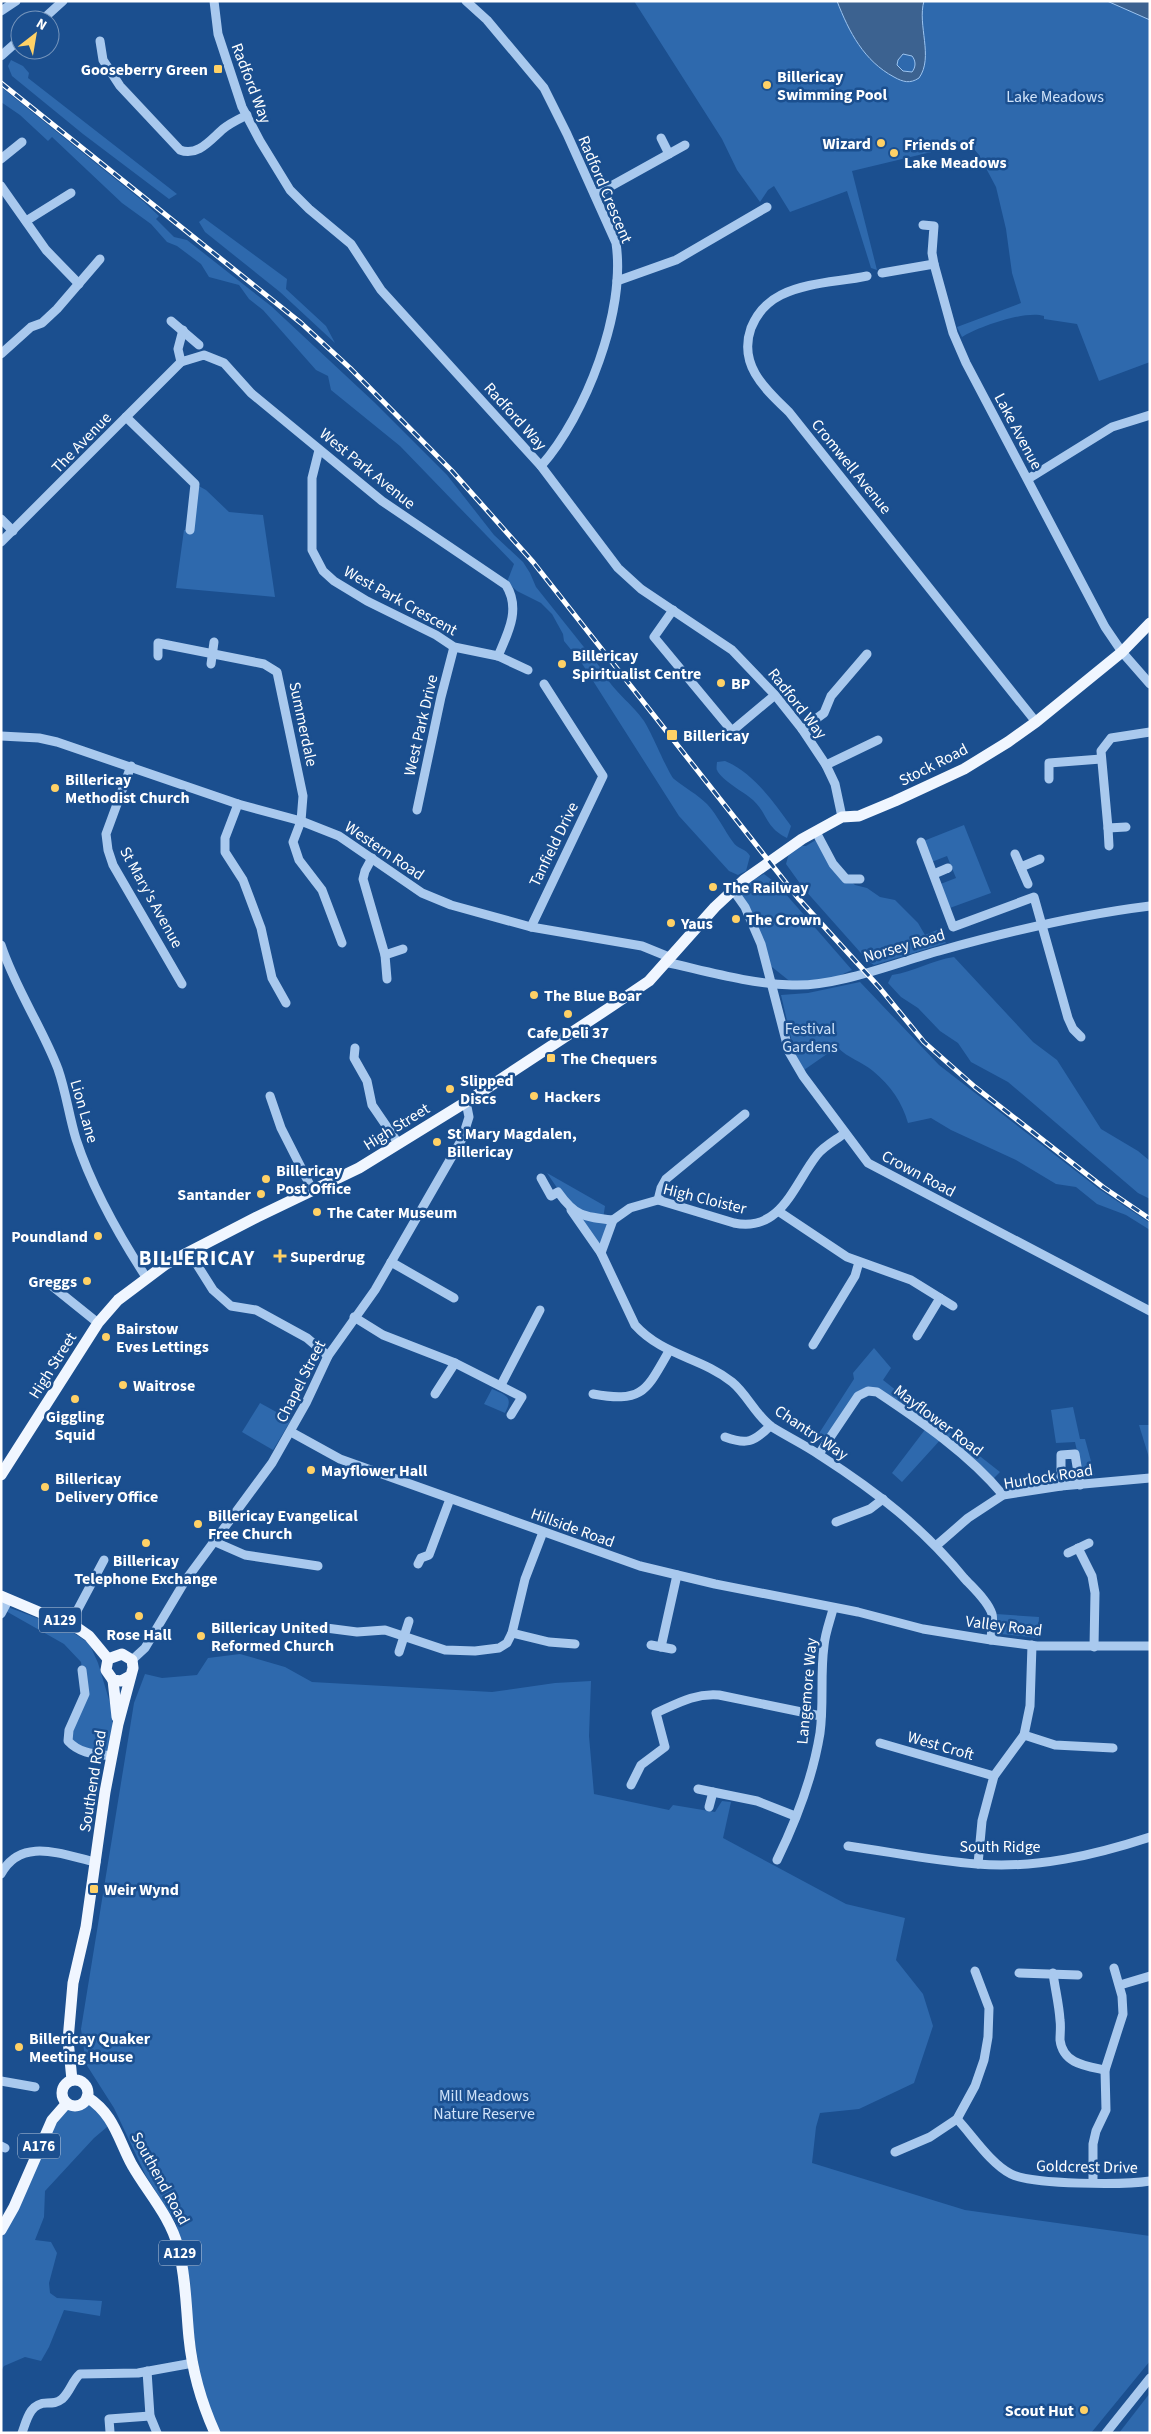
<svg xmlns="http://www.w3.org/2000/svg" width="1151" height="2434" viewBox="0 0 1151 2434" font-family="'Source Sans 3',sans-serif">
<rect width="100%" height="100%" fill="#1b4f8f"/>
<!-- green -->
<g fill="#2e69ad">
<path d="M634,1H1150V362L1099,381L1077,324L1044,319V316C1025,310 978,327 962,337L957,327L1021,303L1012,273L1006,229L996,187L979,155L969,143L852,171L877,270L871,268L847,191L790,212L774,186L768,190L760,202L737,170L722,139Z"/>
<path d="M11,60L23,66L29,73L28,78L177,194L169,199L83,134L12,76L8,66Z"/>
<path d="M1,87L144,202L159,216L156,219L174,237L187,240L271,306L374,402L447,475L494,535L523,562L530,573L536,587L603,671C612,691 632,703 644,721C651,731 669,775 674,779C685,788 697,794 707,804C718,816 724,830 733,842C737,849 746,848 750,856L746,871L738,875L729,871L679,816L581,662L564,641L563,634L552,614L541,603L517,591L507,582L514,564L400,446L331,390L328,376L316,370L263,310L249,299L239,285L209,277L201,264L177,246L167,242L151,224L122,203L52,137L48,141L20,115L1,102Z"/>
<path d="M204,218L287,279L286,289L326,326L335,343L280,292L205,232L199,222Z"/>
<path d="M195,484L206,490L229,512L263,515L275,597L176,588L184,530H190Z"/>
<path d="M725,761C753,772 774,803 791,826L787,838C765,827 768,814 753,800C744,792 721,780 717,770C716,769 717,763 717,762Z"/>
<path d="M964,825L991,893L947,909L938,885L956,878L947,856L929,863L921,842Z"/>
<path d="M819,838L833,864L855,885L867,888L880,897L895,900L918,923L925,935L937,930L946,943L874,965L868,961L804,889L786,864L789,853L796,846H806Z"/>
<path d="M764,874L777,884L852,970L825,982L792,983L767,963L738,888Z"/>
<path d="M954,957L1033,1042L1057,1060L1101,1129L1138,1151L1150,1161V1199L1138,1193L1008,1082L971,1062L958,1043L940,1031L918,1008L901,997L888,983L892,975C914,972 932,960 954,957Z"/>
<path d="M860,982L939,1065L1099,1189L1150,1223V1230L1126,1215L1097,1204L1076,1187L1056,1184L1016,1160L951,1130L931,1118L908,1123C902,1102 891,1086 873,1071C862,1062 848,1058 837,1047L804,1070L795,1055L781,995L808,993Z"/>
<path d="M547,1173L605,1206L603,1219L613,1220L601,1253Z"/>
<path d="M874,1348L891,1368L883,1380L1000,1472L991,1481L942,1438L902,1482L892,1473L927,1427L868,1391L825,1443L816,1438L854,1379L853,1373Z"/>
<path d="M492,1389C506,1395 514,1397 505,1413L484,1404Z"/>
<path d="M260,1403L291,1420L273,1450L242,1432Z"/>
<path d="M1073,1407L1080,1439H1085L1095,1476L1083,1477L1075,1442L1056,1443L1051,1410Z"/>
<path d="M1139,1425H1150V1461Z"/>
<path d="M5,1606L69,1630L89,1643L98,1663L113,1713L110,1756L86,1753L68,1741L85,1694L81,1662L64,1644L4,1610Z"/>
<path d="M996,1614L1039,1617L1038,1638L1001,1634L996,1626Z"/>
<path d="M240,1654L285,1667L312,1682L492,1692L555,1683L591,1681L589,1736L594,1794L669,1810L673,1805L715,1812L722,1801L731,1802L723,1838L846,1904L905,1918L896,1960L923,1994L933,2026L914,2083L859,2109L820,2113L816,2127L812,2163L965,2210L1150,2236V2361L1091,2433H219L205,2405L192,2324L190,2280L176,2223L146,2176L114,2108L86,2064L81,2029L134,1703L145,1674L162,1678L197,1675L208,1658Z"/>
<path d="M85,2101L113,2122L94,2138L45,2191L44,2217L35,2240L51,2242L57,2253L49,2283L50,2293L57,2298L102,2301L100,2316L64,2310L49,2347L41,2361L25,2357L4,2366L1,2371V2230L39,2146L70,2106H79Z"/>
<path d="M1150,2393L1149,2433H1119Z"/>
</g>
<!-- water -->
<g fill="#3c6290" stroke="#9cc4f0" fill-rule="evenodd">
<path d="M837,1H924C917,25 934,57 919,78C910,84 903,82 894,77C864,61 849,32 837,1ZM903,54L912,56C916,61 916,67 912,72L903,71L897,65L898,60Z"/>
<path d="M1107,1H1150V20Z"/>
</g>
<g fill="none" stroke-linecap="round" stroke-linejoin="round">
<!-- minor -->
<g stroke="#a9c9ee" stroke-width="9">
<path d="M214,1L218,34L242,107L260,141L290,190L309,209L351,244L381,290L541,466L618,568L641,589L732,650L775,695L802,729L826,765L835,784L842,817"/>
<path d="M466,1L487,20L544,88L567,134L616,243C626,311 586,415 541,466"/>
<path d="M1,11L16,1"/>
<path d="M42,20L63,1"/>
<path d="M100,41L103,60L120,86L180,150C198,157 211,139 223,129C230,123 239,119 247,115"/>
<path d="M1,56L20,39"/>
<path d="M661,138L669,154"/>
<path d="M1,159L22,142"/>
<path d="M1,186L46,250L79,284"/>
<path d="M595,195L685,145"/>
<path d="M26,221L71,193"/>
<path d="M923,225L934,226L932,253L934,264"/>
<path d="M882,273L934,264L953,333L966,363L1105,627L1122,652L1150,684"/>
<path d="M867,276C839,282 807,282 781,295C767,302 757,313 751,328C738,365 765,389 789,412L1036,722"/>
<path d="M617,281L676,260L767,207"/>
<path d="M171,321L199,345"/>
<path d="M183,330L178,349L181,362L204,355L224,363L251,393L382,501L506,585C521,609 508,633 498,656"/>
<path d="M1,354L31,327L42,323L57,309L100,259"/>
<path d="M126,417L195,484L190,530"/>
<path d="M319,450L312,478V550L323,571L334,581L367,601L436,635L454,647L498,656L528,670"/>
<path d="M1028,479L1112,427L1150,415"/>
<path d="M1,519L13,531"/>
<path d="M1,542L181,362"/>
<path d="M673,610L654,637L732,731L775,695"/>
<path d="M158,656V643L264,664L277,672L303,796L301,821L293,842L299,860L322,890L342,943"/>
<path d="M211,664L214,642"/>
<path d="M802,729L824,713L831,696L867,654"/>
<path d="M1,736L39,738L57,742L238,804L301,821L339,836L422,893L451,905L531,927L642,946L669,957"/>
<path d="M826,765L878,740"/>
<path d="M131,766L106,834L108,850L113,865L182,984"/>
<path d="M1049,779V763L1101,759"/>
<path d="M238,804L225,838V852L243,880L261,928L272,978L286,1003"/>
<path d="M417,810L441,697L454,647"/>
<path d="M1126,827L1108,828L1101,751L1111,738L1150,732"/>
<path d="M1108,828L1109,846"/>
<path d="M816,832L833,864L846,879H860"/>
<path d="M921,842L953,927L1034,897L1068,1018L1073,1029L1081,1037"/>
<path d="M1015,854L1028,884"/>
<path d="M372,858L365,871L363,879L385,955L387,979"/>
<path d="M1021,867L1040,859"/>
<path d="M934,874L948,868"/>
<path d="M733,890L745,907L761,944L789,1052L803,1076L868,1163L1150,1311"/>
<path d="M531,927L603,776L544,684"/>
<path d="M1,945C15,988 42,1027 58,1069C66,1092 69,1116 76,1139C92,1188 118,1234 146,1277"/>
<path d="M385,955L403,949"/>
<path d="M665,962C706,971 750,984 792,985C837,987 895,963 939,951C1010,931 1077,915 1150,906"/>
<path d="M355,1048L354,1058L367,1081L372,1105L398,1143"/>
<path d="M270,1096L281,1128L313,1191"/>
<path d="M541,1178L551,1196L558,1192C575,1216 583,1217 613,1220"/>
<path d="M658,1200L661,1188L666,1179L745,1114"/>
<path d="M571,1210L601,1253L635,1325C663,1356 701,1357 732,1382C747,1394 756,1416 772,1427C788,1437 805,1445 821,1456C877,1492 922,1527 964,1578C973,1588 988,1601 992,1614C994,1622 991,1632 991,1640"/>
<path d="M778,1211L847,1257L911,1280L953,1306"/>
<path d="M613,1220L630,1208L658,1200L734,1223C781,1233 794,1184 817,1155C824,1146 836,1140 845,1133"/>
<path d="M189,1252L213,1290L231,1306L256,1310L307,1338L328,1356"/>
<path d="M601,1253L613,1220"/>
<path d="M391,1262L454,1298"/>
<path d="M52,1286L98,1323"/>
<path d="M354,1317L383,1335L455,1363L522,1397L511,1415"/>
<path d="M917,1336L940,1298"/>
<path d="M813,1345L855,1276L859,1262"/>
<path d="M501,1385L540,1310"/>
<path d="M435,1394L455,1363"/>
<path d="M593,1394C643,1403 646,1391 669,1351"/>
<path d="M291,1432L340,1459L640,1566L715,1584L858,1612L923,1629L991,1640L1037,1646H1150"/>
<path d="M725,1437C747,1445 754,1442 770,1426"/>
<path d="M819,1454L858,1396L868,1391L877,1392C922,1422 969,1454 1003,1495"/>
<path d="M1061,1486V1455L1075,1454L1080,1485"/>
<path d="M836,1522L870,1509L883,1499"/>
<path d="M213,1541L245,1555L318,1566"/>
<path d="M937,1545L968,1518L1003,1495L1061,1486L1150,1478"/>
<path d="M1078,1548L1092,1576L1095,1593L1094,1647"/>
<path d="M1068,1553L1089,1543"/>
<path d="M418,1564L421,1558L429,1555L450,1499"/>
<path d="M1,1614L9,1599"/>
<path d="M70,1624L104,1560"/>
<path d="M326,1628L357,1632L385,1630L445,1650L475,1651L499,1648L507,1643L512,1633L525,1579L543,1532"/>
<path d="M512,1633L549,1642L575,1644"/>
<path d="M651,1645L672,1649"/>
<path d="M661,1647L677,1575"/>
<path d="M399,1652L409,1621"/>
<path d="M132,1660L145,1648L185,1581L272,1463L306,1403L328,1356L375,1290L462,1139L469,1117L466,1102"/>
<path d="M82,1670L85,1694L69,1730L68,1741C80,1754 95,1754 112,1756"/>
<path d="M1024,1735L1055,1745L1113,1748"/>
<path d="M880,1743L994,1776"/>
<path d="M631,1785L641,1765L665,1747L656,1713C678,1703 695,1693 719,1695L821,1716"/>
<path d="M698,1789L757,1801L795,1816"/>
<path d="M709,1807L713,1792"/>
<path d="M848,1846C891,1852 934,1861 977,1864C1036,1869 1095,1855 1150,1837"/>
<path d="M777,1860C796,1821 813,1776 820,1733C824,1704 820,1675 824,1646C825,1633 830,1621 833,1609"/>
<path d="M978,1864L982,1821L994,1776L1024,1735L1030,1706L1032,1645"/>
<path d="M1,1874C21,1836 63,1855 96,1862"/>
<path d="M1019,1973L1078,1975"/>
<path d="M1053,1973C1055,1989 1059,2004 1060,2020C1061,2027 1060,2033 1060,2040C1063,2064 1086,2066 1105,2070"/>
<path d="M1120,1985L1150,1976"/>
<path d="M1,2081L35,2087"/>
<path d="M957,2119C973,2136 990,2163 1011,2174C1033,2185 1125,2185 1150,2181"/>
<path d="M1,2146L5,2148"/>
<path d="M895,2152L930,2137L957,2119L975,2086L984,2060L988,2037L989,2008L975,1971"/>
<path d="M1093,2182V2144L1096,2131L1106,2110L1105,2070L1123,2014L1122,1996L1114,1968"/>
<path d="M147,2371L150,2416L157,2433"/>
<path d="M110,2432L109,2419L150,2416"/>
<path d="M22,2433C27,2419 30,2403 47,2403C53,2403 57,2403 62,2399C70,2392 72,2381 80,2374L138,2373L193,2363"/>
<path d="M1106,2433L1150,2378"/>
</g>
<!-- major -->
<g stroke="#f0f6ff" stroke-width="11">
<path d="M1,1475L98,1323L118,1300L166,1264L257,1217L359,1168L466,1102L612,1006L649,981L715,907L744,880L802,839L842,817L859,816L895,801L964,769L1008,742L1036,722L1122,652L1150,623"/>
<path d="M1,1596L79,1629L89,1636L108,1659"/>
<path d="M113,1680L117,1717"/>
<path d="M72,2080L68,2040L73,1983L86,1927L105,1792L118,1724L133,1668L132,1660L122,1654L108,1659L106,1670L113,1680L121,1681L130,1676"/>
<circle cx="75" cy="2093" r="13"/>
<path d="M87,2097C114,2114 118,2139 132,2165C148,2193 170,2216 178,2247C186,2277 186,2308 189,2338C192,2369 202,2404 215,2433"/>
<path d="M1,2230L14,2207L52,2120L66,2104"/>
</g>
<defs>
<path id="rail" d="M1,83L301,323L350,368L452,471L533,562L798,898L879,987L924,1042L975,1087L1103,1187L1150,1219"/>
</defs>
<!-- rail casing -->
<use href="#rail" stroke="#fff" stroke-width="5"/>
<!-- rail -->
<use href="#rail" stroke="#1b4f8f" stroke-width="3" stroke-dasharray="9" stroke-linecap="butt"/>
</g>
<!-- markers -->
<g fill="#ffd166" stroke="#1b4f8f" stroke-width="2">
<rect x="213" y="64" width="10" height="10" rx="2.5"/>
<circle cx="767" cy="85" r="5"/>
<circle cx="881" cy="143" r="5"/>
<circle cx="894" cy="153" r="5"/>
<circle cx="562" cy="664" r="5"/>
<circle cx="721" cy="683" r="5"/>
<rect x="666" y="729" width="12" height="12" rx="2.5"/>
<circle cx="55" cy="788" r="5"/>
<circle cx="713" cy="887" r="5"/>
<circle cx="736" cy="919" r="5"/>
<circle cx="671" cy="923" r="5"/>
<circle cx="534" cy="995" r="5"/>
<circle cx="568" cy="1014" r="5"/>
<rect x="546" y="1053" width="10" height="10" rx="2.5"/>
<circle cx="450" cy="1089" r="5"/>
<circle cx="534" cy="1096" r="5"/>
<circle cx="437" cy="1142" r="5"/>
<circle cx="266" cy="1179" r="5"/>
<circle cx="261" cy="1194" r="5"/>
<circle cx="317" cy="1212" r="5"/>
<circle cx="98" cy="1236" r="5"/>
<path d="M277.5 1248.5h5v5h5v5h-5v5h-5v-5h-5v-5h5z"/>
<circle cx="87" cy="1281" r="5"/>
<circle cx="106" cy="1337" r="5"/>
<circle cx="123" cy="1385" r="5"/>
<circle cx="75" cy="1399" r="5"/>
<circle cx="311" cy="1470" r="5"/>
<circle cx="45" cy="1487" r="5"/>
<circle cx="198" cy="1524" r="5"/>
<circle cx="146" cy="1543" r="5"/>
<circle cx="139" cy="1616" r="5"/>
<circle cx="201" cy="1636" r="5"/>
<rect x="89" y="1884" width="10" height="10" rx="2.5"/>
<circle cx="19" cy="2047" r="5"/>
<circle cx="1084" cy="2410" r="5"/>
</g>
<g text-anchor="middle" stroke-width="5" stroke-linejoin="round" paint-order="stroke">
<!-- shield labels -->
<g fill="#1b4f8f" stroke="#bbcadd" stroke-width="1">
<rect x="39" y="1607.5" width="42" height="25" rx="4"/>
<rect x="18" y="2133.5" width="42" height="25" rx="4"/>
<rect x="159" y="2240.5" width="42" height="25" rx="4"/>
</g>
<g font-size="15" font-weight="bold" fill="#fff">
<text x="60" y="1625">A129</text>
<text x="39" y="2151">A176</text>
<text x="180" y="2258">A129</text>
</g>
<!-- poi labels -->
<g font-size="16" font-weight="bold" fill="#fff" stroke="#1b4f8f" text-anchor="start">
<text x="208" y="75" text-anchor="end">Gooseberry Green</text>
<text x="777" y="82">Billericay<tspan x="777" dy="18">Swimming Pool</tspan></text>
<text x="871" y="149" text-anchor="end">Wizard</text>
<text x="904" y="150">Friends of<tspan x="904" dy="18">Lake Meadows</tspan></text>
<text x="572" y="661">Billericay<tspan x="572" dy="18">Spiritualist Centre</tspan></text>
<text x="731" y="689">BP</text>
<text x="683" y="741">Billericay</text>
<text x="65" y="785">Billericay<tspan x="65" dy="18">Methodist Church</tspan></text>
<text x="723" y="893">The Railway</text>
<text x="746" y="925">The Crown</text>
<text x="681" y="929">Yaus</text>
<text x="544" y="1001">The Blue Boar</text>
<text x="568" y="1038" text-anchor="middle">Cafe Deli 37</text>
<text x="561" y="1064">The Chequers</text>
<text x="460" y="1086">Slipped<tspan x="460" dy="18">Discs</tspan></text>
<text x="544" y="1102">Hackers</text>
<text x="447" y="1139">St Mary Magdalen,<tspan x="447" dy="18">Billericay</tspan></text>
<text x="276" y="1176">Billericay<tspan x="276" dy="18">Post Office</tspan></text>
<text x="251" y="1200" text-anchor="end">Santander</text>
<text x="327" y="1218">The Cater Museum</text>
<text x="88" y="1242" text-anchor="end">Poundland</text>
<text x="290" y="1262">Superdrug</text>
<text x="77" y="1287" text-anchor="end">Greggs</text>
<text x="116" y="1334">Bairstow<tspan x="116" dy="18">Eves Lettings</tspan></text>
<text x="133" y="1391">Waitrose</text>
<text x="75" y="1422" text-anchor="middle">Giggling<tspan x="75" dy="18">Squid</tspan></text>
<text x="321" y="1476">Mayflower Hall</text>
<text x="55" y="1484">Billericay<tspan x="55" dy="18">Delivery Office</tspan></text>
<text x="208" y="1521">Billericay Evangelical<tspan x="208" dy="18">Free Church</tspan></text>
<text x="146" y="1566" text-anchor="middle">Billericay<tspan x="146" dy="18">Telephone Exchange</tspan></text>
<text x="211" y="1633">Billericay United<tspan x="211" dy="18">Reformed Church</tspan></text>
<text x="139" y="1640" text-anchor="middle">Rose Hall</text>
<text x="104" y="1895">Weir Wynd</text>
<text x="29" y="2044">Billericay Quaker<tspan x="29" dy="18">Meeting House</tspan></text>
<text x="1074" y="2416" text-anchor="end">Scout Hut</text>
</g>
<!-- street labels -->
<g font-size="16" fill="#fff" stroke="#1b4f8f">
<text transform="translate(252 83) rotate(69)" y="6">Radford Way</text>
<text transform="translate(606 189) rotate(67)" y="6">Radford Crescent</text>
<text transform="translate(516 416) rotate(48)" y="6">Radford Way</text>
<text transform="translate(1019 431) rotate(62)" y="6">Lake Avenue</text>
<text transform="translate(81 442) rotate(-46)" y="6">The Avenue</text>
<text transform="translate(852 466) rotate(51)" y="6">Cromwell Avenue</text>
<text transform="translate(368 468) rotate(39)" y="6">West Park Avenue</text>
<text transform="translate(401 600) rotate(29)" y="6">West Park Crescent</text>
<text transform="translate(798 703) rotate(52)" y="6">Radford Way</text>
<text transform="translate(304 724) rotate(78)" y="6">Summerdale</text>
<text transform="translate(420 725) rotate(-77)" y="6">West Park Drive</text>
<text transform="translate(933 764) rotate(-27)" y="6">Stock Road</text>
<text transform="translate(553 844) rotate(-64)" y="6">Tanfield Drive</text>
<text transform="translate(385 850) rotate(34)" y="6">Western Road</text>
<text transform="translate(152 897) rotate(61)" y="6">St Mary's Avenue</text>
<text transform="translate(904 945) rotate(-16)" y="6">Norsey Road</text>
<text transform="translate(85 1111) rotate(74)" y="6">Lion Lane</text>
<text transform="translate(396 1126) rotate(-32)" y="6">High Street</text>
<text transform="translate(919 1173) rotate(28)" y="6">Crown Road</text>
<text transform="translate(705 1198) rotate(14)" y="6">High Cloister</text>
<text transform="translate(52 1365) rotate(-58)" y="6">High Street</text>
<text transform="translate(300 1381) rotate(-63)" y="6">Chapel Street</text>
<text transform="translate(939 1420) rotate(37)" y="6">Mayflower Road</text>
<text transform="translate(812 1432) rotate(34)" y="6">Chantry Way</text>
<text transform="translate(1048 1476) rotate(-9)" y="6">Hurlock Road</text>
<text transform="translate(573 1527) rotate(20)" y="6">Hillside Road</text>
<text transform="translate(1004 1625) rotate(7)" y="6">Valley Road</text>
<text transform="translate(806 1691) rotate(-85)" y="6">Langemore Way</text>
<text transform="translate(941 1745) rotate(16)" y="6">West Croft</text>
<text transform="translate(92 1781) rotate(-81)" y="6">Southend Road</text>
<text x="1000" y="1852">South Ridge</text>
<text transform="translate(1087 2166) rotate(1)" y="6">Goldcrest Drive</text>
<text transform="translate(161 2178) rotate(61)" y="6">Southend Road</text>
</g>
<!-- park labels -->
<g font-size="16" fill="#cfe3fa" stroke="#1b4f8f">
<text x="1055" y="102">Lake Meadows</text>
<text x="810" y="1034">Festival<tspan x="810" dy="18">Gardens</tspan></text>
<text x="484" y="2101">Mill Meadows<tspan x="484" dy="18">Nature Reserve</tspan></text>
</g>
<!-- district labels -->
<g font-size="21" font-weight="bold" letter-spacing="1" fill="#fff" stroke="#1b4f8f">
<text x="197" y="1265">BILLERICAY</text>
</g>
</g>
<!-- border -->
<rect width="1151" height="2434" fill="none" stroke="#ffffff" stroke-width="5"/>
<!-- north arrow -->
<g transform="translate(35 35) rotate(31)"><circle r="24" fill="#1b4f8f" stroke="#7695bc"/>
<path d="M0-4L9 19L0 12L-9 19Z" fill="#ffd166"/>
<text y="-8" font-size="14" font-weight="bold" text-anchor="middle" fill="#ffffff">N</text>
</g>
</svg>
